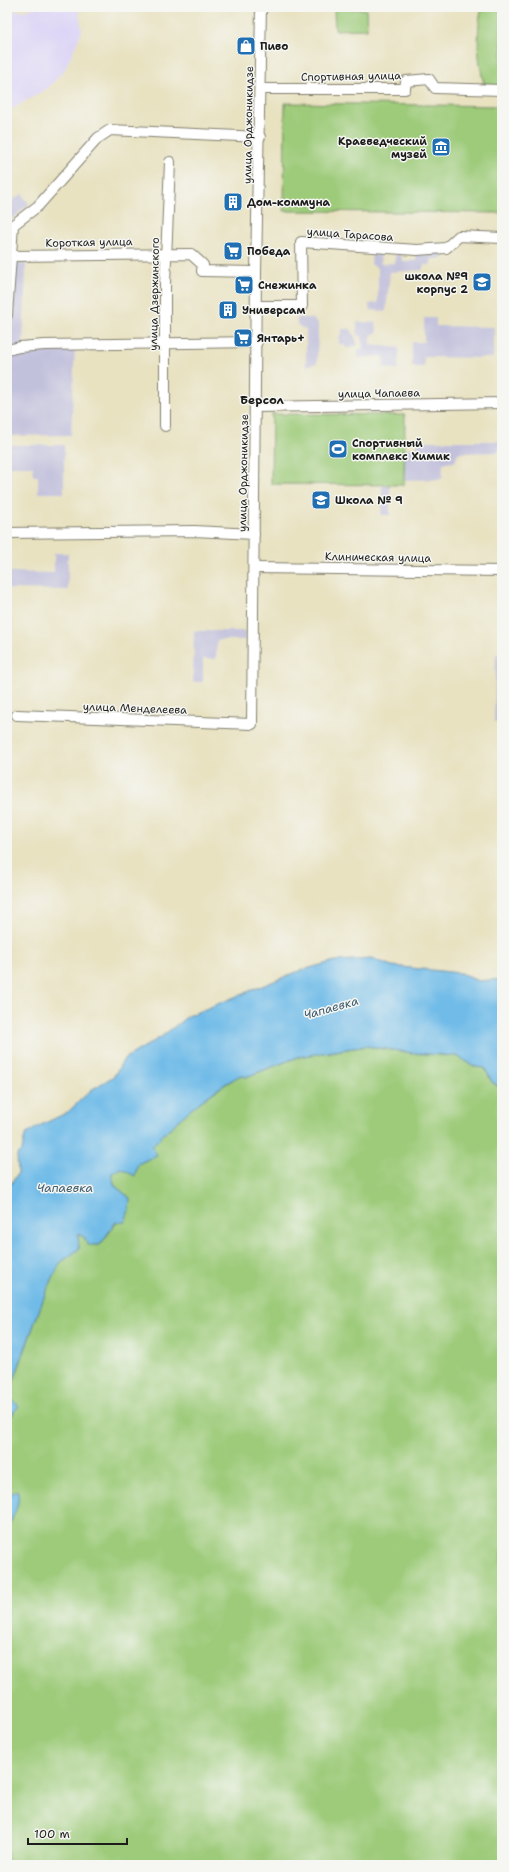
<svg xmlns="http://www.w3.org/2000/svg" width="509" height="1872" viewBox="0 0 509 1872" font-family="'Shantell Sans',sans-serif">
<rect width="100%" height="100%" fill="#f6f6f2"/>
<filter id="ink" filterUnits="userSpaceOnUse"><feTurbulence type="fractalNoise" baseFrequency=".025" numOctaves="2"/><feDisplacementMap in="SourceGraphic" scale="8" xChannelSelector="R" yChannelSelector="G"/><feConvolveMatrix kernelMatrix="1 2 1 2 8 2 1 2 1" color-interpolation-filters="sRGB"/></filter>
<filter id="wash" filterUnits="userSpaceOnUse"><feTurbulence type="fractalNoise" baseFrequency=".012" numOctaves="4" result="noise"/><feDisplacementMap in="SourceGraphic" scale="16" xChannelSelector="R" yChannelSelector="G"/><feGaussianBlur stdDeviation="0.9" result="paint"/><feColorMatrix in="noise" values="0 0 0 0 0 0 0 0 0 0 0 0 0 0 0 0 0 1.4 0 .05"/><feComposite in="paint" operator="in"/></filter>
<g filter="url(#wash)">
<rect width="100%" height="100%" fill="#e8e2c1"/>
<!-- built -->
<path fill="#ddd5f6" d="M37,7H78L82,31L65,69L48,88L10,110L7,115V11H24Z"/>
<!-- industrial -->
<g fill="#c2c1dc">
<path d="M22,194L29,204L12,219L8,263L26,264L23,347H75L71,435L7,436V204Z"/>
<path d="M417,250H443V258L432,259L430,265H424L422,270L390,272L386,311L370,310L369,304L378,303V268L371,264L372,252L380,253L381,264L394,263L396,254L401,253L402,261H416Z"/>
<path d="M297,318H311L318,323L317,363L306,366V330L297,325Z"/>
<path d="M424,318H436V326L494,327L493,358L424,357V367H412V342H424Z"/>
<path d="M357,322L376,323L377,333L372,334L370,345L399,348L398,369L384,368L383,356L358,358V350L363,348L362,336L357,335Z"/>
<path d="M342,329H351L357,342V346H353L352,348H346L345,345L339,344V336L342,334Z"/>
<path d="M418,441H500L499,452L458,453L455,462L443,463L442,479L405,480L404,449L417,448Z"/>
<path d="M7,445H64V493H38V476H33V466H7Z"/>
<path d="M382,486H390V515H381Z"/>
<path d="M54,553H68V590L7,589V572L54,573Z"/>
<path d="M194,631H245V640H217L216,659H203V682H193Z"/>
<path d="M496,654H502V723L494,722Z"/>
</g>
<!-- green -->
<g fill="#9dcb79" stroke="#5c744a">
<path d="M334,9H366L367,29L335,30Z"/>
<path d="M489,9L502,11V85L496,86L484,84C478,61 476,34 481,11Z"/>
<path d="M285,103L502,106V213L284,211Z"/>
<path d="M272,414L405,415L404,485L271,484Z"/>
<path d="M366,1046L412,1053L457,1056L476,1067L485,1068L492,1082L502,1089V1865H7V1528L12,1519L8,1496L7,1499V1420L13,1415L10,1398L14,1380L44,1297L60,1263L79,1249L78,1234L100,1245L117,1222L130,1198L115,1186L111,1174C122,1166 136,1165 149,1159C150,1155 150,1149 153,1145C166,1125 220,1086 241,1075L246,1077L298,1057Z"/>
</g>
<!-- water -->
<g fill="#6fbbe8" stroke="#466c82">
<path d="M373,959L392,966L460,973L478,981L502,979V1089L492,1082L485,1068L476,1067L457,1056L412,1053L366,1046L298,1057L246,1077L241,1075C210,1091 177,1120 152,1146L157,1155L138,1164L135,1176L120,1168L111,1174L115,1186L130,1198L129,1210L125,1222H116L100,1245H88L84,1237L78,1234L79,1249L60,1263L44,1297L14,1380L10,1398L19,1406L7,1420V1190L18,1173L17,1155L22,1151L25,1135L39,1126L68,1112L91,1090L114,1076L124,1059L161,1037L188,1016L299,971L335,961Z"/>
<path d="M17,1490C22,1501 13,1518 7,1528V1499L8,1496Z"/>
</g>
</g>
<g filter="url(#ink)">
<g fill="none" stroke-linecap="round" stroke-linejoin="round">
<defs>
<g id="minor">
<path d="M260,89H405L406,81L429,79L435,88L502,90"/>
<path d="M11,256L191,254L203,265L202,271L256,272"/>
<path d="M256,306H302L301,242L417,250L446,248L459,236L502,238"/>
<path d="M7,315L13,225L38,206L98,138L110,130L260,137"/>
<path d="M7,350L20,347L44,345L257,342"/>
<path d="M256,407L502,403"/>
<path d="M165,426V284L170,162"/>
<path d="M7,533L194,531L254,534"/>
<path d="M254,568L502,571"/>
<path d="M17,715L252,724L256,272L261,7"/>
</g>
</defs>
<!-- minor casing -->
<use href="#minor" stroke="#827f6e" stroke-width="12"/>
<!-- minor -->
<use href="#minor" stroke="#fff" stroke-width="10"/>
</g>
</g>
<!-- icons -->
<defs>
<symbol id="shop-square" viewBox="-11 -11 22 22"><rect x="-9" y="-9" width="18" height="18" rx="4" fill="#1f6fb2" stroke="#f6f6f2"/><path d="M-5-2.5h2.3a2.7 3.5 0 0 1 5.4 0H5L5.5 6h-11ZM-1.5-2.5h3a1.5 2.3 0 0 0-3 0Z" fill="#fff"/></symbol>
<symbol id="museum-square" viewBox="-11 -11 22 22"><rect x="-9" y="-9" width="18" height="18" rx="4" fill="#1f6fb2" stroke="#f6f6f2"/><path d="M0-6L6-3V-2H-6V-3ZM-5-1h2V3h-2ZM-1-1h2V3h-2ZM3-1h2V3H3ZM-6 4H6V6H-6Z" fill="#fff"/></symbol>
<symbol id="building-square" viewBox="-11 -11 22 22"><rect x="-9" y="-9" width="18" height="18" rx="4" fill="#1f6fb2" stroke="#f6f6f2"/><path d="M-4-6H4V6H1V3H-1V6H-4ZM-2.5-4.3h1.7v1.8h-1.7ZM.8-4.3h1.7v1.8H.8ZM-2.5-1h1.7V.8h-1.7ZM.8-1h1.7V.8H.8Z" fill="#fff"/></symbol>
<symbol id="supermarket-square" viewBox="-11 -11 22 22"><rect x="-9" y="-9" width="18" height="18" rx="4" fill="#1f6fb2" stroke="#f6f6f2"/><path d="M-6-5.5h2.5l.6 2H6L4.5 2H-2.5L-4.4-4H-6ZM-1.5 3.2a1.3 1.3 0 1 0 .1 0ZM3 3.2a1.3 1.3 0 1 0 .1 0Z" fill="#fff"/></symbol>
<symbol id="school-square" viewBox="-11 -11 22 22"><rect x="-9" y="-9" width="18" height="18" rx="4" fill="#1f6fb2" stroke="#f6f6f2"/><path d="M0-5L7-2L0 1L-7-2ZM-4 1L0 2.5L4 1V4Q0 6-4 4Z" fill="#fff"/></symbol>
<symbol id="stadium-square" viewBox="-11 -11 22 22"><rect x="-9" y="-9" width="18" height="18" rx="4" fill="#1f6fb2" stroke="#f6f6f2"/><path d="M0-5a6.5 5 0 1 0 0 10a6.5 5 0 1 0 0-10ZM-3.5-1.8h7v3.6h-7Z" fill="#fff"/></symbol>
</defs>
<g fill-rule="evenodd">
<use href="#shop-square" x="235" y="35" width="22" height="22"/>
<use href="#museum-square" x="430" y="136" width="22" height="22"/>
<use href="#building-square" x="222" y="191" width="22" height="22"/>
<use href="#supermarket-square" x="222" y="240" width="22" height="22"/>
<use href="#school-square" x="471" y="271" width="22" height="22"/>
<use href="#supermarket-square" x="233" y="274" width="22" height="22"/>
<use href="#building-square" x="217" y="299" width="22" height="22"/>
<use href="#supermarket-square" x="232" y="327" width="22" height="22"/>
<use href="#stadium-square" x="327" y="438" width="22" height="22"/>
<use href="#school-square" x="310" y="489" width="22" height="22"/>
</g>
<g text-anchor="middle" stroke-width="3" stroke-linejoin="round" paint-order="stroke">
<!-- poi labels -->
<g font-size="11" font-weight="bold" fill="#1c1c1c" stroke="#f6f6f2" text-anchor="start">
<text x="260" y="50">Пиво</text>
<text x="427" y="145" text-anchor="end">Краеведческий<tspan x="427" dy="13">музей</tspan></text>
<text x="247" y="206">Дом-коммуна</text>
<text x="247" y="255">Победа</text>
<text x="468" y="280" text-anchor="end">школа №9<tspan x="468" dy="13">корпус 2</tspan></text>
<text x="258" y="289">Снежинка</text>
<text x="242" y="314">Универсам</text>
<text x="257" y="342">Янтарь+</text>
<text x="352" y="447">Спортивный<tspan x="352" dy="13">комплекс Химик</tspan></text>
<text x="335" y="504">Школа № 9</text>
</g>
<!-- street labels -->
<g font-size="11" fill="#1c1c1c" stroke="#f6f6f2">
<text transform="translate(351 76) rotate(-1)" y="4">Спортивная улица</text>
<text transform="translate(248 125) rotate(-89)" y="4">улица Орджоникидзе</text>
<text transform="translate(350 234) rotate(4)" y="4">улица Тарасова</text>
<text transform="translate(89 242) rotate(-1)" y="4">Короткая улица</text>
<text transform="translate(154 294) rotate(-89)" y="4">улица Дзержинского</text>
<text transform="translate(379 393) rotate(-1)" y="4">улица Чапаева</text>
<text transform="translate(243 473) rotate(-89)" y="4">улица Орджоникидзе</text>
<text transform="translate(378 557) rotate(1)" y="4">Клиническая улица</text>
<text transform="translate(135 708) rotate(2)" y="4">улица Менделеева</text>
</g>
<!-- neighbourhood labels -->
<g font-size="12" font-weight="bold" fill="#1c1c1c" stroke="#f6f6f2">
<text x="262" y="404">Берсол</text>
</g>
<!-- water labels -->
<g font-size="12" font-style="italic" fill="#3d5c6e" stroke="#f6f6f2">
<text transform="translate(331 1008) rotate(-16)" y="4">Чапаевка</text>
<text x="65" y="1192">Чапаевка</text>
</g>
</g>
<!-- margin -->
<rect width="509" height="1872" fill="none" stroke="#f6f6f2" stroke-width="24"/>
<!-- scale -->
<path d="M28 1838v6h99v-6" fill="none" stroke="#1c1c1c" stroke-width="2"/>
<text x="34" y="1838" font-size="12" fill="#1c1c1c" stroke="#f6f6f2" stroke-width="3" paint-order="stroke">100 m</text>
</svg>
